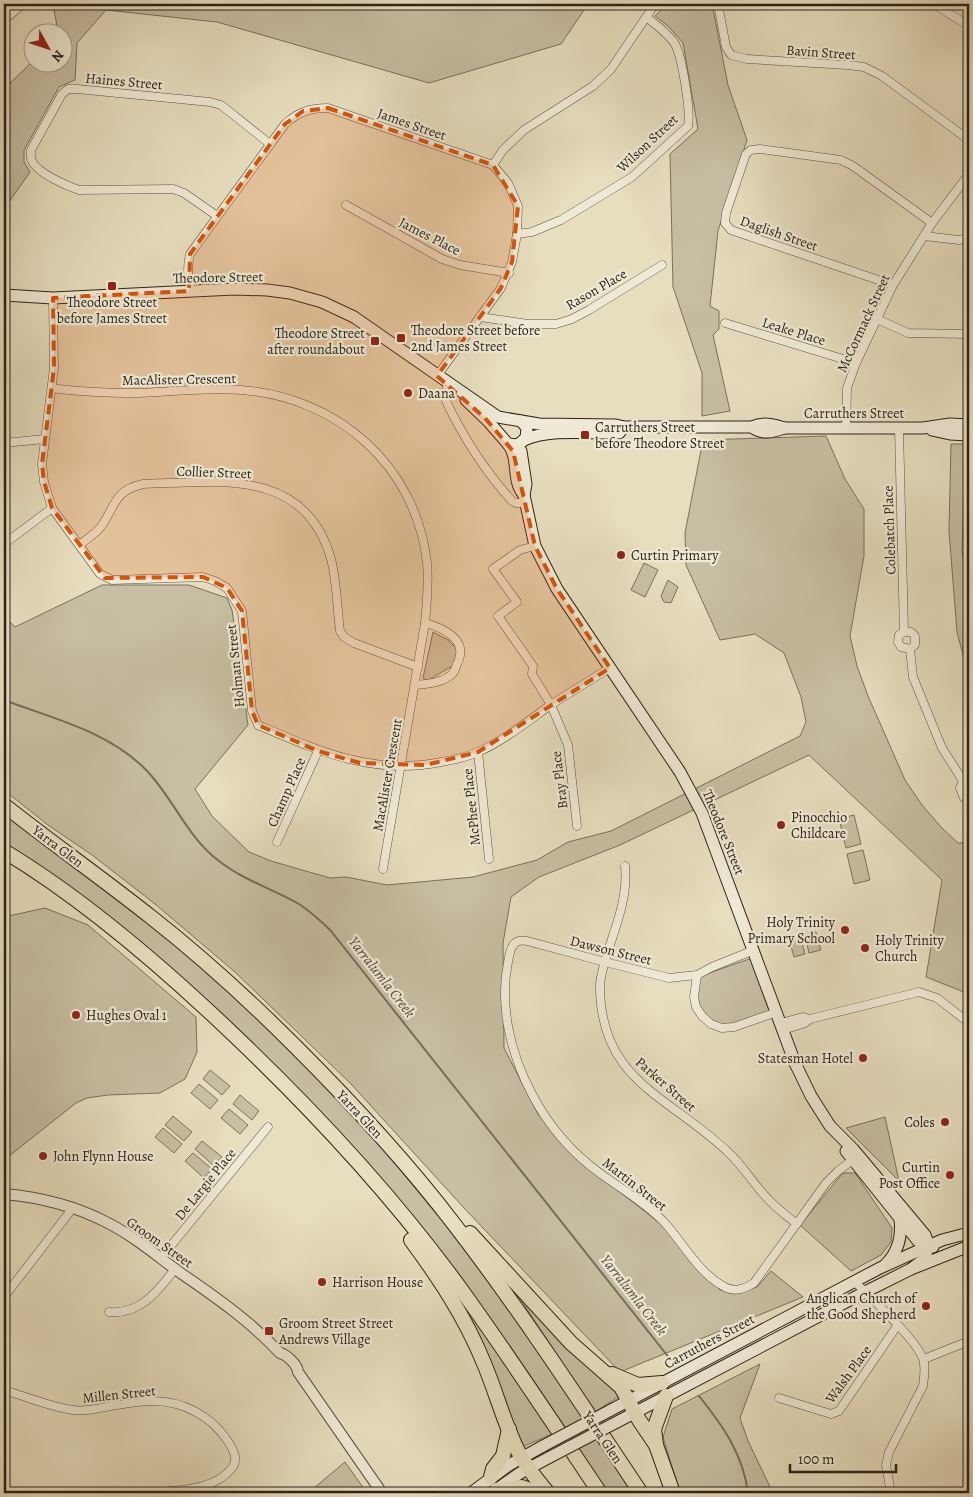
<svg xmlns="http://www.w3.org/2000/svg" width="973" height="1497" viewBox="0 0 973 1497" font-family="Alegreya,serif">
<rect width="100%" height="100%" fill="#e7debf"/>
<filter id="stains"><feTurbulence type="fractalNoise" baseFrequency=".004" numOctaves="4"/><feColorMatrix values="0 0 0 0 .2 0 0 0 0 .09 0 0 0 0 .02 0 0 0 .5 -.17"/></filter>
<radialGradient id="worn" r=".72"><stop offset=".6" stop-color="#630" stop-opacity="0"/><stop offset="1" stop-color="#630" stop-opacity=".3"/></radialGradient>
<!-- green -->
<g fill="#c7bea3" stroke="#79705e">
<path d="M53,4H588L561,44L429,83L217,22L106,10L77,43L75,80L59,87L24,150V162L30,172L4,209V89L32,62H62V32H58Z"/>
<path d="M667,4H712L728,85L747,140L718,231L710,306L719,311V329L713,335L730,411L702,416V373L673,287L670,154L698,129L683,43L669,27L655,16Z"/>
<path d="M826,436L845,479L864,509V556L850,636L857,666L868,696L905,780L922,805L941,827L958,843H969V994L926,977L942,880L809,755L620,845L539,877L511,897L503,943L504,1048L538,1114L578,1159L662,1225L720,1290L738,1293L757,1287L771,1271L803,1297L620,1372L464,1208L351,1084L235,972L155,904L92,855L48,825L4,790V616L15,627L102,585H189L227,598L232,610L248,725L195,789L212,816L249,852L271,861L330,878L346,877L387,885L473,877L537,860L568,842L611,831L800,736L806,722L801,697L784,653L755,634L720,640L686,565L685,533L703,440Z"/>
<path d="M951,444H965L962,552L969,587V677L957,632L949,531Z"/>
<path d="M644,563L658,570L645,597L631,590Z"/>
<path d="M668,580L678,587L671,603L664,602L661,596Z"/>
<path d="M433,632L448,640L458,650L454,665L427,681L423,678Z"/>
<path d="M4,810L128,903L282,1037L377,1142L443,1222L514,1316L633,1493H606L558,1422L293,1085L4,846Z"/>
<path d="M854,815L861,844L846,848L839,819Z"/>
<path d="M863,850L870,880L854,884L847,854Z"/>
<path d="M45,908L88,925L196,1017L197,1052L185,1079L160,1093L108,1095L87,1098L76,1103L4,1160V917Z"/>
<path d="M816,932L821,950L809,953L805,935Z"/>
<path d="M800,936L805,954L794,957L789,939Z"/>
<path d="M752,958L772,1010C749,1019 712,1039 699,1005C696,997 696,987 695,978Z"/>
<path d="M210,1070L230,1086L222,1095L203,1079Z"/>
<path d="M199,1084L218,1100L210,1109L191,1093Z"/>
<path d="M240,1095L259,1111L252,1120L233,1104Z"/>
<path d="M229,1109L248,1125L240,1134L221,1118Z"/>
<path d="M173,1116L192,1132L184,1141L165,1125Z"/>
<path d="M885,1117L899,1181L846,1128Z"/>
<path d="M163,1128L182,1144L174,1153L155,1137Z"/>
<path d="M202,1141L222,1157L214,1166L195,1149Z"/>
<path d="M193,1153L212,1169L204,1178L185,1161Z"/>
<path d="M843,1173H855L892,1228L891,1242L881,1255L851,1271L800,1225Z"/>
<path d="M446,1279L485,1334L552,1434L522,1447Z"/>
<path d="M509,1282L621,1395L595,1412Z"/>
<path d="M760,1364L740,1418L748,1441L773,1493H680L663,1437L672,1409Z"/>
<path d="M345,1462L367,1493H308Z"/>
</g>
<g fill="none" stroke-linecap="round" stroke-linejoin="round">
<!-- stream -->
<g stroke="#756d5b" stroke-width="2">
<path d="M4,700C54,719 111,732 148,772C174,800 188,838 219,861C243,880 273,889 299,904C311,912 321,921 331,931L670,1359"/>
<path d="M699,1396C723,1426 743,1454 748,1493"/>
</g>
<defs>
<g id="minor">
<path d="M718,4L726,47L731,55L747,59L848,65L864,67L882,76L969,140"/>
<path d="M934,4L969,26"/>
<path d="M4,20L23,4"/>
<path d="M493,165L503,150L524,130L593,86L611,69L655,4"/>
<path d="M346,205L442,259L460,265L509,273"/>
<path d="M217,216L184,193L173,189L79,190C67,186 37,173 32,161C30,158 31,154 31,150L62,94L68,89H77L210,102L221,105L270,144"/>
<path d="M517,234L532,232L561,220L632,177L688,126C691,111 682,57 675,44C668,33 656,25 646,17"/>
<path d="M924,236L959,240L969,238"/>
<path d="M893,285L731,230L725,223L726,213L746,154L751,150L760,149L841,160L853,166L932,223"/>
<path d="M192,291C187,279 187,267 190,254L285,124C298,112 310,108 328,108L493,165L508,183L518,206L517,234L512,262L501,288L437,376"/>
<path d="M53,298L54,368L42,464L44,482L52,508L100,574L112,580L203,577L215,581L227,588L242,611L252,711L258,725C319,751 373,776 441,762C453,760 467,757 478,752C505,740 528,721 552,704C571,692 590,680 610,668"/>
<path d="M480,317L528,324H556L572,319L589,310L662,265"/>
<path d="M877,319L908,333L969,334"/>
<path d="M725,323L856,363"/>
<path d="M448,383L445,394L446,401C463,437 485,471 512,501L516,503H525"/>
<path d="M52,388C80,392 109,393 138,393C173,392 206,387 241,390C337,397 416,465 427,563C429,583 427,603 425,623L383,869"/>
<path d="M846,428L847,388L856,363L893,285L932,223L969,174"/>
<path d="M899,428L904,632L899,635L898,642L901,647L910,649L915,645V636L911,632H904"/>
<path d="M4,443L45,439"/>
<path d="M4,544L52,508"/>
<path d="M79,545C87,539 97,533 103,524C116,503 116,490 143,484C218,482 305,467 331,559C337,582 337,607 340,631L344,637L354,643L418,667"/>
<path d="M535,546L520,550L493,569L517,602L498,616L533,666L532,674L551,705L568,745L577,826"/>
<path d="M910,649L913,677L942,748L963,781"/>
<path d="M415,685C426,684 444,683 453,673C455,671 456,666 458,662C468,640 444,628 425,623"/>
<path d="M478,752L489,859"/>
<path d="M969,778L963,781L960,788L964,798L969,799"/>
<path d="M277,842L318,751"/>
<path d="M625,866C628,896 617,923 608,951C605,961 601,973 600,984C599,1082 670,1096 729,1153C744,1167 754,1185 768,1199C776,1208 787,1216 797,1224"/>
<path d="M754,950L712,967L697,975L669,978L605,962L527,941C512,938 510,950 508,962C499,1006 511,1055 532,1094C548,1125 572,1153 601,1174C622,1189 646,1203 664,1222C683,1243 698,1272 723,1286C734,1293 744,1289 754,1283L826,1183L838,1171L855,1158"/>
<path d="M697,975L694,997L696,1007L702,1016L711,1024L722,1028L734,1027L777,1012"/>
<path d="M781,1023L803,1017L810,1019L919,992L937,998L969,1023"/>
<path d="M783,1030L805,1023L810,1019"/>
<path d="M161,1258L268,1127"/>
<path d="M854,1281C871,1298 916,1339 923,1359C926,1367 924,1377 923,1386L889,1452L886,1465L891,1493"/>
<path d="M4,1297L72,1209"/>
<path d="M109,1312C140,1315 158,1291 175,1269"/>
<path d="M924,1359L969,1341"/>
<path d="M4,1390C27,1397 50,1407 73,1410C86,1412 99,1408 111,1406C125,1404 139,1401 153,1401C183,1401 211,1416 227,1440C233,1449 239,1459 232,1468C214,1491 178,1490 151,1493"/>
<path d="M779,1398L831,1414L839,1411L897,1326"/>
</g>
<path id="tertiary" d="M4,1194C38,1197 75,1206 106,1222C134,1236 157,1256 182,1274C217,1298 251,1322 280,1353C287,1355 297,1364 298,1372L382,1493"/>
<g id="secondary">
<path d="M4,295L53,298L234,289L267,290L290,293L322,302L354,317L498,417L539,424L616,425L624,427H752C763,422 773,424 784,428"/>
<path d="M466,400L488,421L508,444L518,445L526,438L527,428L521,421"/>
<path d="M752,427C762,435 773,432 784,428H923L950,424L969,425"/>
<path d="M932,430L950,434L969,435"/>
<path d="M524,440C551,428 590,434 619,433L624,427"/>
<path d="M508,444C520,459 511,480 524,495L535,546L557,589L680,772L702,813L795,1063L811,1096L830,1126L853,1149L925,1235L929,1246L924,1259L911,1269"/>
<path d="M521,451L526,484L524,495"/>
<path d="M846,1151L918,1241L933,1247"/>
<path d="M886,1264C898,1252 902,1236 900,1219"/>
<path d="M609,1411L880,1268L942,1240L969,1233"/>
<path d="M617,1422L865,1292L911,1269L969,1246"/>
<path d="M496,1490L520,1473L550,1457"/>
<path d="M471,1493L509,1465L543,1446"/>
</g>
<g id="motorway">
<path d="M4,805C52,843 103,879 151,917C202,957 250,1001 296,1047C352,1103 406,1161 454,1224C521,1311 581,1403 641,1493"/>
<path d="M4,851C87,901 165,969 235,1036C321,1118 402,1206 470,1302C515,1365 557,1429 600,1493"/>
<path d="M470,1233L571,1343L621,1387L639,1420L656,1445"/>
<path d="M411,1240C439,1278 465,1317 483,1361C496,1391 504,1424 519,1453C527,1468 537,1480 548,1493"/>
<path d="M612,1374L638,1385L662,1383"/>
<path d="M666,1396L654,1429L656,1445L673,1493"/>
<path d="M491,1477L493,1469L503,1456L509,1429"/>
<path d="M496,1490L522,1487L539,1493"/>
</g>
</defs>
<!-- minor casing -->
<use href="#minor" stroke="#5a5243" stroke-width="9"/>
<!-- tertiary casing -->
<use href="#tertiary" stroke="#5a5243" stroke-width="12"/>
<!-- secondary casing -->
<use href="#secondary" stroke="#2b231a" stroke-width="13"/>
<!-- motorway casing -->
<use href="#motorway" stroke="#2b231a" stroke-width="16"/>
<!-- minor -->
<use href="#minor" stroke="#efead5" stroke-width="8"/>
<!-- tertiary -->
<use href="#tertiary" stroke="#efead5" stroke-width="10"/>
<!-- secondary -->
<use href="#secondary" stroke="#efead5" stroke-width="11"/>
<!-- motorway -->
<use href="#motorway" stroke="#e7debf" stroke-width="14"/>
<defs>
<g id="secondary-bridge">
<path d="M543,1446L609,1411"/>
<path d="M550,1457L617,1422"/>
</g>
</defs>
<!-- secondary-bridge casing -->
<use href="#secondary-bridge" stroke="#2b231a" stroke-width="13" stroke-linecap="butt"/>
<!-- secondary-bridge -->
<use href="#secondary-bridge" stroke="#efead5" stroke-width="11"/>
</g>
<!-- marked area -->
<path fill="#d5540d" fill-opacity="0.2" stroke="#d5540d" stroke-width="4" stroke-dasharray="10 6" stroke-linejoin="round" d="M328,108L493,165L518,206L512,262L501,288L437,376L485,418L513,451L535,546L557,589L610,668L478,752L426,765L360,763L318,751L258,725L252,711L242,611L227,588L203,577L105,578L52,508L44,482L42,464L54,368L53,298L189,291L190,254L285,124L303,111Z"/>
<!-- markers -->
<g fill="#8f2418" stroke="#efead5" stroke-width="2">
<rect x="107" y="281" width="10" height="10" rx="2.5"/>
<rect x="396" y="333" width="10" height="10" rx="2.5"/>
<rect x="370" y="336" width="10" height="10" rx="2.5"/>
<circle cx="408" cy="393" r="5"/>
<rect x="580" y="430" width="10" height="10" rx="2.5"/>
<circle cx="621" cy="555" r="5"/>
<circle cx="781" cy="825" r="5"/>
<circle cx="845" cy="930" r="5"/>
<circle cx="865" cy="948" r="5"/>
<circle cx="76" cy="1015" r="5"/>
<circle cx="863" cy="1058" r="5"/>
<circle cx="945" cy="1122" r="5"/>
<circle cx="43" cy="1156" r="5"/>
<circle cx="950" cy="1175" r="5"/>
<circle cx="322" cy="1282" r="5"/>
<circle cx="926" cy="1306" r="5"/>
<rect x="264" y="1326" width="10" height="10" rx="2.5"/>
</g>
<g text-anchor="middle" stroke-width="4.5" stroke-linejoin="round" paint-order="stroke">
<!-- street labels -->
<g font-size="14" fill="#2b231a" stroke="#efead5">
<text transform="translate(821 52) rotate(4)" y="5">Bavin Street</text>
<text transform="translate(124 81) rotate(5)" y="5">Haines Street</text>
<text transform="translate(412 124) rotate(19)" y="5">James Street</text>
<text transform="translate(647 143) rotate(-43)" y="5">Wilson Street</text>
<text transform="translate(779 233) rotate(19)" y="5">Daglish Street</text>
<text transform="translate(430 236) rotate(27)" y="5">James Place</text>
<text transform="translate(218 277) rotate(-1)" y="5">Theodore Street</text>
<text transform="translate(596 289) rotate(-30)" y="5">Rason Place</text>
<text transform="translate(863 323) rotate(-65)" y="5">McCormack Street</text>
<text transform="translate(794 331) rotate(17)" y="5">Leake Place</text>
<text transform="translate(179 379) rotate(-1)" y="5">MacAlister Crescent</text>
<text x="854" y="418">Carruthers Street</text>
<text transform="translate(214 472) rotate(2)" y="5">Collier Street</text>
<text transform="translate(889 530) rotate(-92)" y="5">Colebatch Place</text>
<text transform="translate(235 666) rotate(-96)" y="5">Holman Street</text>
<text transform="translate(387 775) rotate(-80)" y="5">MacAlister Crescent</text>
<text transform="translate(559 780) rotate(-97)" y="5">Bray Place</text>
<text transform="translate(286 792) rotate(-66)" y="5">Champ Place</text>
<text transform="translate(471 807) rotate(-96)" y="5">McPhee Place</text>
<text transform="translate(724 832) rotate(68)" y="5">Theodore Street</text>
<text transform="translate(58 846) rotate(37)" y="5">Yarra Glen</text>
<text transform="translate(611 950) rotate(14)" y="5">Dawson Street</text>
<text transform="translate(666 1084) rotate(41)" y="5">Parker Street</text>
<text transform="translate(360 1114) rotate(47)" y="5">Yarra Glen</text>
<text transform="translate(205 1184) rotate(-51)" y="5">De Largie Place</text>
<text transform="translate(635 1184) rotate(38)" y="5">Martin Street</text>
<text transform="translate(160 1242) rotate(35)" y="5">Groom Street</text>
<text transform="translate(709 1341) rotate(-28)" y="5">Carruthers Street</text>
<text transform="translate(848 1374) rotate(-54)" y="5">Walsh Place</text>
<text transform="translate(119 1394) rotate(-6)" y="5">Millen Street</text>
<text transform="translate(603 1437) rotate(56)" y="5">Yarra Glen</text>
</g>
<!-- poi labels -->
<g font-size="14" fill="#2b231a" stroke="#efead5" text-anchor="start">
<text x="112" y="307" text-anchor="middle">Theodore Street<tspan x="112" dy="16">before James Street</tspan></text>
<text x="411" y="335">Theodore Street before<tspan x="411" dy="16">2nd James Street</tspan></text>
<text x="365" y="338" text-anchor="end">Theodore Street<tspan x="365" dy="16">after roundabout</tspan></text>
<text x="418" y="398">Daana</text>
<text x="595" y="432">Carruthers Street<tspan x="595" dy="16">before Theodore Street</tspan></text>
<text x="631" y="560">Curtin Primary</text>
<text x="791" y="822">Pinocchio<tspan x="791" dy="16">Childcare</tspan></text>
<text x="835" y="927" text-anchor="end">Holy Trinity<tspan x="835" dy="16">Primary School</tspan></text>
<text x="875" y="945">Holy Trinity<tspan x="875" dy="16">Church</tspan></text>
<text x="86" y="1020">Hughes Oval 1</text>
<text x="853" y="1063" text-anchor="end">Statesman Hotel</text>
<text x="935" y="1127" text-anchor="end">Coles</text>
<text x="53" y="1161">John Flynn House</text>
<text x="940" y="1172" text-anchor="end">Curtin<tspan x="940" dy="16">Post Office</tspan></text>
<text x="332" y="1287">Harrison House</text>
<text x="916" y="1303" text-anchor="end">Anglican Church of<tspan x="916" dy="16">the Good Shepherd</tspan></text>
<text x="279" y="1328">Groom Street Street<tspan x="279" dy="16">Andrews Village</tspan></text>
</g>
<!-- water labels -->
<g font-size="15" font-style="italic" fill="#564e40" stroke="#efead5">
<text transform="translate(382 977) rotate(52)" y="5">Yarralumla Creek</text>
<text transform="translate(634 1295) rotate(52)" y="5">Yarralumla Creek</text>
</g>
</g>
<!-- margin -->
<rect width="973" height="1497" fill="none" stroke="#e7debf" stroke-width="20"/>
<rect x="5" y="5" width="963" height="1487" fill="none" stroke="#2b231a" stroke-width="2.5"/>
<rect x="10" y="10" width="953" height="1477" fill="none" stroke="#2b231a"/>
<!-- north arrow -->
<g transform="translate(48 48) rotate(130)"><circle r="24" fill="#efead5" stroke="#a19a8a"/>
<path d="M0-4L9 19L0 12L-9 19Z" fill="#8f2418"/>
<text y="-8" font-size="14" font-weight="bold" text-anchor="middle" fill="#2b231a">N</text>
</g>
<!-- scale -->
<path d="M790 1464v8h106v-8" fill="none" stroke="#2b231a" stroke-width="2.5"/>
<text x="798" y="1464" font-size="15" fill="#2b231a" stroke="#efead5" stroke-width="4" paint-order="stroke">100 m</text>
<rect width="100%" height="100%" filter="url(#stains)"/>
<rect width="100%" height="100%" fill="url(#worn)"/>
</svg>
